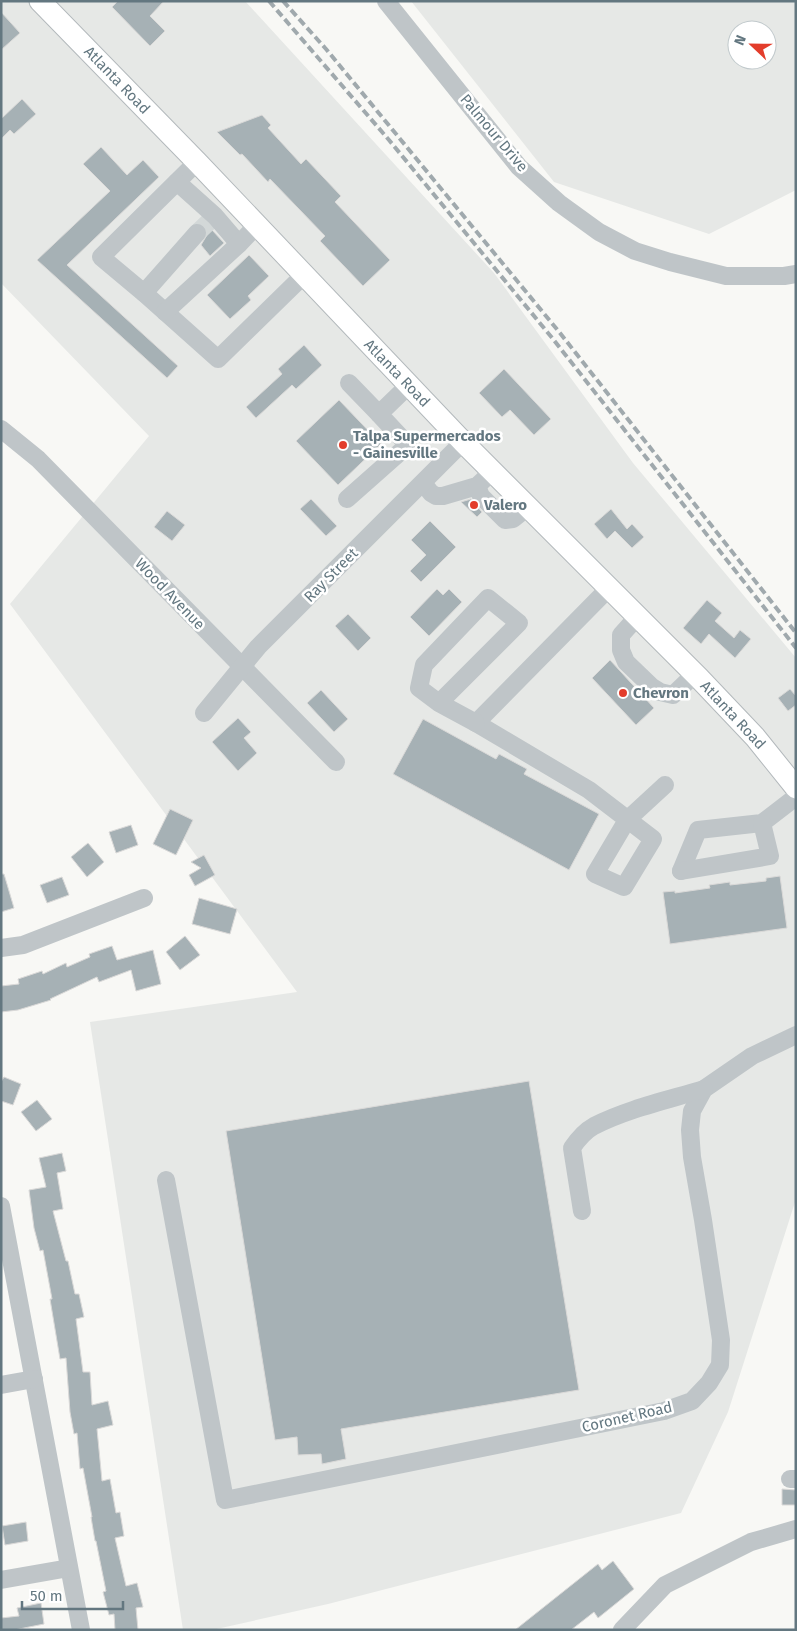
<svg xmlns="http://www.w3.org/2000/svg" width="797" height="1631" viewBox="0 0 797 1631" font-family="'Fira Sans',sans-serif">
<rect width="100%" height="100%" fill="#f8f8f5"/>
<!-- built -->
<g fill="#e6e8e6" fill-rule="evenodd">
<path d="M1,1H245L494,273L633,463L796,658V1199L728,1412L681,1513L328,1604L212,1630H183L90,1022L297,992L10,604L149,436L1,283Z"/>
<path d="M411,1H796V190L709,234L554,182ZM737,30H767V60H737Z"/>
</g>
<!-- building -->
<g fill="#a6b1b5" stroke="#dad9d8">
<path d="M118,1H164L150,16L165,31L150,46L112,7Z"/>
<path d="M1,12L20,33L1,50Z"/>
<path d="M22,99L36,114L14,134L10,130L1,139V119Z"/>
<path d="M262,115L271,125L268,128L301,164L306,159L341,196L335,202L390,260L363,286L320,241L325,236L270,179L268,182L242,154L240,155L217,132Z"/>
<path d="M101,147L127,175L143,160L159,177L67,265L178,366L167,378L37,260L110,191L83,164Z"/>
<path d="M201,218L224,243L210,256L201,245L207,235V229L204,225L196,223Z"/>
<path d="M249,255L269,276L248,296L251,300L230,319L207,295Z"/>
<path d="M304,345L322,365L296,389L292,385L256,418L246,407L282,374L278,369Z"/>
<path d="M504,369L551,419L534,435L510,410L502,417L479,393Z"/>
<path d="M339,400L381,444L338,485L296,441Z"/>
<path d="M311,499L337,526L326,536L300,509Z"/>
<path d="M471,499L482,512L477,517L461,502Z"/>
<path d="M611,509L627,529L632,524L644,537L632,548L615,531L607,539L594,524Z"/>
<path d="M167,511L185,525L172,541L154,527Z"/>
<path d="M430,521L456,547L421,582L410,571L426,555L411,540Z"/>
<path d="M437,589L443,595L449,589L462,602L429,636L410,617Z"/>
<path d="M707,600L722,613L715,621L734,638L740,630L751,639L735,658L709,634L701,644L683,628Z"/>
<path d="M348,614L371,638L358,651L335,626Z"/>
<path d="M610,660L654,708L636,725L592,678Z"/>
<path d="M790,689L796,696V705L788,711L778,698Z"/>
<path d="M321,690L348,719L334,732L307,703Z"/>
<path d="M238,718L251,732L244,738L257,753L238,771L212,742Z"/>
<path d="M423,719L496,759L499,754L527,769L524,774L599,814L569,870L393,774Z"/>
<path d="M170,809L193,820L176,855L153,844Z"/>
<path d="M131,825L138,845L116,853L109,832Z"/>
<path d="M88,843L104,862L87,877L71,857Z"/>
<path d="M204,855L215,875L195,886L189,875L201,868L191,862Z"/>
<path d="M1,874H4L14,908L1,912Z"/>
<path d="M780,876L787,928L670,944L663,892L675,891V893L710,888L709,885L730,882V885L766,881V878Z"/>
<path d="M62,877L69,895L47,903L40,885Z"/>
<path d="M199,898L237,909L230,934L192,924Z"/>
<path d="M185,936L200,955L180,970L166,952Z"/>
<path d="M112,946L117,960L153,950L161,984L136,991L131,970L99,982L97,977L50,999L51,1000L18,1010L1,1012V986L19,984L18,979L42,971L43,974L66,963L67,967L90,957L89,954Z"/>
<path d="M4,1077L21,1084L13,1105L1,1101V1082Z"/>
<path d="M529,1081L579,1390L341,1429L346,1459L322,1464L321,1454L298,1455L297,1437L275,1440L226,1131Z"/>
<path d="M37,1100L52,1119L36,1131L21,1112Z"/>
<path d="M62,1153L66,1171L57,1173L63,1209L53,1211L66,1261H68L75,1294H79L84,1317L76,1319L83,1372H90L92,1405L108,1401L113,1425L97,1429L102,1481L110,1479L116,1513L120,1512L124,1536L115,1538L126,1586L137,1583L143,1607L136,1608L138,1630H115L114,1614L109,1615L103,1592L106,1591L96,1541H95L91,1517H92L83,1468L80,1469L77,1433L74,1434L70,1412L66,1358L60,1359L50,1299H52L43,1250L40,1251L34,1228L29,1190L46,1187L39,1158Z"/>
<path d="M782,1489L796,1490V1505H782Z"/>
<path d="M26,1522L28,1541L5,1545L2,1526Z"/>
<path d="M613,1561L634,1589L598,1618L594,1612L571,1630H515L598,1564L602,1570Z"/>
<path d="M41,1603L44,1624L14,1630H1V1618L19,1616L17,1608Z"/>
</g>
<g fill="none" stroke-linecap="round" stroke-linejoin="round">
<!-- minor-tunnel -->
<path stroke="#d3d8d8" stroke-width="18" stroke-dasharray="18 9" stroke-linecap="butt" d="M197,233L213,218"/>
<defs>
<path id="major" d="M40,1L197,162L463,442L699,678L755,737L796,788"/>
</defs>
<!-- major casing -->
<use href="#major" stroke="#b3b9bc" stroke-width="23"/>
<!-- minor -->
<g stroke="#bfc5c8" stroke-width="18">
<path d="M386,1L519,167L559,203L599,232L635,251L670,262L726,276H784L796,274"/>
<path d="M197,162L101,257L144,293L218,359L304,275"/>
<path d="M177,182L215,216L239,244"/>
<path d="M144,293L197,233"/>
<path d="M165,312L239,244L257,225"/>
<path d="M349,383L379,414"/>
<path d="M1,429L38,459L336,762"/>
<path d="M423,483L431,493L436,496H443L477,486L493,471"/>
<path d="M477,486L481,496L505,520L513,519L528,507"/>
<path d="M347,499L408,445L379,414L409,385"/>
<path d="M609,588L476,723L589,790L653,839L624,887L595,874L627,820L665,785"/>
<path d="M638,616L621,635V650L626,662L652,687L660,692L673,695L695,674"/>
<path d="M439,703L519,623L488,598L424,665L419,688L439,703L476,723"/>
<path d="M204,713L258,647L463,442"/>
<path d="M681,871L698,830L762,823L796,797"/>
<path d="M681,871L770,856L762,823"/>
<path d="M1,948L23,945L144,898"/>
<path d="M166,1180L225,1500L664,1411L692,1401L709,1383L720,1365L721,1340L703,1220L692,1157L690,1130L692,1111L704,1089L752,1056L796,1035"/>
<path d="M1,1206L81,1630"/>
<path d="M582,1211L572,1148C578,1139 585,1131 594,1126C627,1109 668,1100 704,1089"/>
<path d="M1,1385L34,1379"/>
<path d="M790,1479H796"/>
<path d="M1,1580L69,1568"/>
<path d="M622,1630L665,1585L751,1542L796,1529"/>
</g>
<!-- major -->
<use href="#major" stroke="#fff" stroke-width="21"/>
<!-- rail -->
<g stroke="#a0a9ad" stroke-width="4" stroke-dasharray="8 4" stroke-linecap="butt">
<path d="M269,1L389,140L553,339L796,648"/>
<path d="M283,1L326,49L560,333L796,633"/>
</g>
</g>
<!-- markers -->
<g fill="#e33d2b" stroke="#fff" stroke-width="2">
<circle cx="343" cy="445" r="5"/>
<circle cx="474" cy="505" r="5"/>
<circle cx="623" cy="693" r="5"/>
</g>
<g text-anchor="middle" stroke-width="5" stroke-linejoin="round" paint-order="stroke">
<!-- street labels -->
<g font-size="15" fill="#637780" stroke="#fff">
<text transform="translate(117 80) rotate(46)" y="5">Atlanta Road</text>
<text transform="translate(494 133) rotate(50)" y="5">Palmour Drive</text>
<text transform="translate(397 373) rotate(46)" y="5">Atlanta Road</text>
<text transform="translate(331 575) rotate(-45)" y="5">Ray Street</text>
<text transform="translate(170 594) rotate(46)" y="5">Wood Avenue</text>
<text transform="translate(733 715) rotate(47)" y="5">Atlanta Road</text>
<text transform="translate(627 1417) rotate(-13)" y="5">Coronet Road</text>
</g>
<!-- poi labels -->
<g font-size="15" font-weight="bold" fill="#637780" stroke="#fff" text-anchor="start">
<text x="353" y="441">Talpa Supermercados<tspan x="353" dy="17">- Gainesville</tspan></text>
<text x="484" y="510">Valero</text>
<text x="633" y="698">Chevron</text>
</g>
</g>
<!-- border -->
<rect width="797" height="1631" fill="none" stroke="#637780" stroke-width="5"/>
<!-- north arrow -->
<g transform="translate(752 45) rotate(292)"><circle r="24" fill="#ffffff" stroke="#c1c9cc"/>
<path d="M0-4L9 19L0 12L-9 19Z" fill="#e33d2b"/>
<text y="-8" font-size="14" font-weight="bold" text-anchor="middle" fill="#637780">N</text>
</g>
<!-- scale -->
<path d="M22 1601v8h101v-8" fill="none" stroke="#637780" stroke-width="2.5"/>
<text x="30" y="1601" font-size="15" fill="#637780" stroke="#ffffff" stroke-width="4" paint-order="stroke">50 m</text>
</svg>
